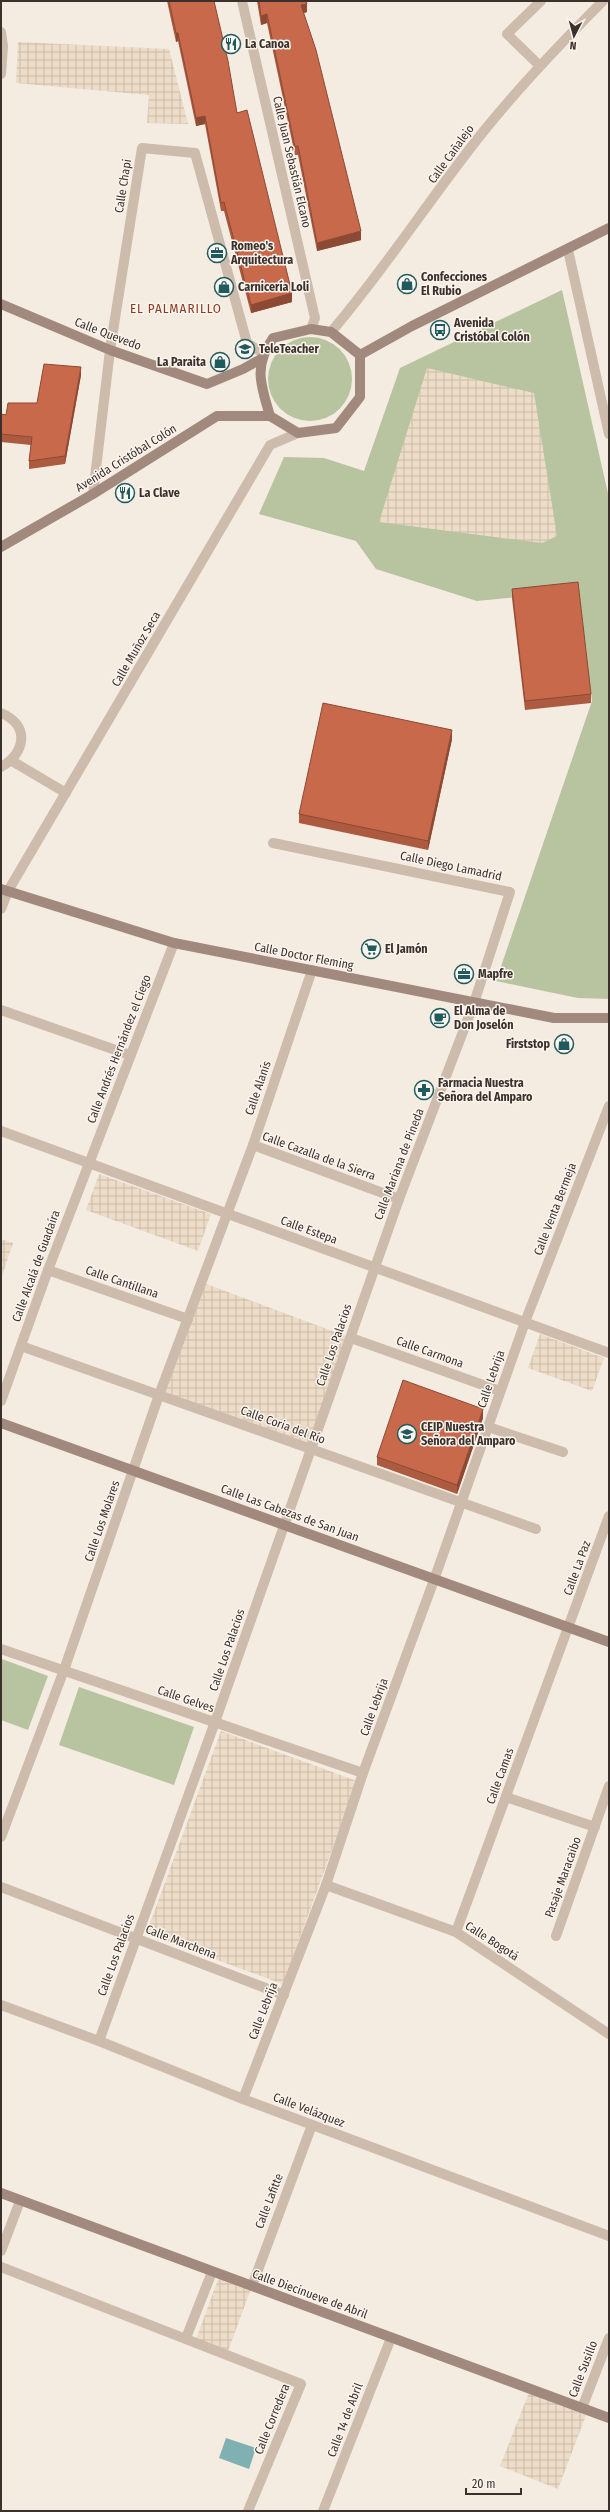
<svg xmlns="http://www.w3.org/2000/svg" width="610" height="2512" viewBox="0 0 610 2512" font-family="'Fira Sans Condensed',sans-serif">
<defs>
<pattern id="plaza-grid" width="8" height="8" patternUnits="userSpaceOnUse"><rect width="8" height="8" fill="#ecdcc8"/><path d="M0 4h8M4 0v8" fill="none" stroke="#cbbdac"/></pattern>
</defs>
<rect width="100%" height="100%" fill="#f4ebe1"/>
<!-- green -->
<g fill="#b8c4a0">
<path d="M562,290L609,498V999L578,998L496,981L592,701L578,591L477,601L376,569L356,541L259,514L284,457L324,458L364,471L400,368Z"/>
<circle cx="310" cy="379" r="42"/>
<path d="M2,1659L48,1676L28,1730L1,1720Z"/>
<path d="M79,1687L194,1727L174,1785L59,1745Z"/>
</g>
<!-- plaza -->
<g fill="url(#plaza-grid)">
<path d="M18,42L169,49L188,124L147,123L149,95L16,83Z"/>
<path d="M427,368L534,393L557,536L542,543L379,522Z"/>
<path d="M99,1174L211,1214L198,1251L86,1210Z"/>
<path d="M1,1239L13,1243L1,1279Z"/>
<path d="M201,1282L351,1338L311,1449L159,1395Z"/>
<path d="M540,1334L604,1358L592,1391L528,1368Z"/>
<path d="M221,1731L357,1781L283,1984L146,1934Z"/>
<path d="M220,2274L252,2286L227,2354L195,2342Z"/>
<path d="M530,2390L588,2410L558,2489L500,2466Z"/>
</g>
<!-- water -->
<path fill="#7fb0b2" d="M226,2438L256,2448L249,2469L219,2458Z"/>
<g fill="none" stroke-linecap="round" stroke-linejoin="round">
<!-- street -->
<g stroke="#cdbbac" stroke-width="10">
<path d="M242,1L315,318L311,329"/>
<path d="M1,32L3,46L1,74"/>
<path d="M539,65L507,34L541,1"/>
<path d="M568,250L609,434"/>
<path d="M331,332C386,268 430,198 483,132C520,86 561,43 603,1"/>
<path d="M93,494L110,350L142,148L195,153L247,343L263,353"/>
<path d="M1,713C30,725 26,753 1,767"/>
<path d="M12,761L66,793"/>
<path d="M1,909L8,891L270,445L298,433"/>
<path d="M1,1010L130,1055"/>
<path d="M1,1131L609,1353"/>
<path d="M253,1145L399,1199"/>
<path d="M48,1270L188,1319"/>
<path d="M351,1338L500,1391"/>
<path d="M21,1346L536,1529"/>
<path d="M1,1401L48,1270L174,943"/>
<path d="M488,1427L563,1452"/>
<path d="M1,1649L363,1773"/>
<path d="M506,1797L595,1827"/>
<path d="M1,1837L64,1670L159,1395L253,1145L312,970"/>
<path d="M326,1885L456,1932L609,2034"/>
<path d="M1,1887L284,1995"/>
<path d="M456,1932L609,1516"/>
<path d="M556,1936L609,1786"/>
<path d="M1,2005L99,2041L243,2099L609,2236"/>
<path d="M99,2041L215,1722L399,1199L474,1003L510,892L273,843"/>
<path d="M243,2099L326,1885L363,1773L434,1580L525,1322L609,1106"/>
<path d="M1,2251L20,2201"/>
<path d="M1,2267L301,2384L248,2511"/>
<path d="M252,2286L312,2125"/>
<path d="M186,2338L212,2272"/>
<path d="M582,2408L609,2338"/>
<path d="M323,2511L391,2338"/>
</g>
<!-- secondary -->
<g stroke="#a18a7d" stroke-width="10">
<path d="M1,304L110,350L207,384L243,369L261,359"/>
<path d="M311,329L331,332L360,355V397L336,428L298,433L270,416C261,385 253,367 273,338Z"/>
<path d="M360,355L412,326L609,228"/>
<path d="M1,547L93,494L217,416H270"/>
<path d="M1,889L174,943L554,1018H609"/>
<path d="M1,1423L609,1642"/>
<path d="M1,2193L609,2418"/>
</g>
</g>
<!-- wall -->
<g fill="#ac5a40">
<path d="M167,1H214L237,113L292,302L251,313L224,211H221L205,124L196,126L178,41L176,42Z"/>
<path d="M257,1H306L307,12L303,13L361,240L317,251L298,155H295L267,23L261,25Z"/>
<path d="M81,375L65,464L29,469V461L31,445L1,442V414L6,415L37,403Z"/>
<path d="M512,589L591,694V703L525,710L512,598Z"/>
<path d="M452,739L428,850L299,823V814Z"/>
<path d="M483,1418L457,1494L377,1465V1457Z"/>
</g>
<!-- shaded-wall -->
<g fill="#8c4a34">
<path d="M307,4V12L301,14V5Z"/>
<path d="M267,14V23L261,25V16Z"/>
<path d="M176,33H178V41L176,42Z"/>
<path d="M205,116V124L196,126V118Z"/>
<path d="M361,231V240L317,251V243Z"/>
<path d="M292,293V302L251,313V305Z"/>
<path d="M81,367V375L65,464V456Z"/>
<path d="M452,730V739L428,850V841Z"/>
<path d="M483,1409V1418L457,1494V1485Z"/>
</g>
<!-- building -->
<g fill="#c8694b" stroke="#8c4a34">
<path d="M169,1H214L228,61L237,113L247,110L292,293L251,305L224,202L221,203L205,116L196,118L178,33H176Z"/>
<path d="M259,1H306L307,4L301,5L316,50L361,231L317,243L298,146L295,147L267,14L261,16Z"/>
<path d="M44,364L81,367L65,456L29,461L32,437L1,434V414L6,415L8,403H37Z"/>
<path d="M578,582L591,694L525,701L512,589Z"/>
<path d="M323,703L452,730L428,841L299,814Z"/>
<path d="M403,1380L483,1409L457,1485L377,1457Z"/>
</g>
<!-- icons -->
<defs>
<symbol id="restaurant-ring" viewBox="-11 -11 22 22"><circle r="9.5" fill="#fbf5ee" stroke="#1f5a5e" stroke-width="1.5"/><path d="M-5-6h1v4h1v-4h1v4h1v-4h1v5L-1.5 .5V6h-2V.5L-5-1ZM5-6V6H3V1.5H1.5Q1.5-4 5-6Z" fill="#1f5a5e"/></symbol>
<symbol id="office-ring" viewBox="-11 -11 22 22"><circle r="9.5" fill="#fbf5ee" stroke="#1f5a5e" stroke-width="1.5"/><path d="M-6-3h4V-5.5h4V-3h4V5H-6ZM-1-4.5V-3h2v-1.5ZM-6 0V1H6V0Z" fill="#1f5a5e"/></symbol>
<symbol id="shop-ring" viewBox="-11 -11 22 22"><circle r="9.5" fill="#fbf5ee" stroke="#1f5a5e" stroke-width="1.5"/><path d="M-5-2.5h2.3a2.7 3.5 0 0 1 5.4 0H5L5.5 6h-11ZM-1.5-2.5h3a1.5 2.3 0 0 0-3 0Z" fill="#1f5a5e"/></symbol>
<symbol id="bus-ring" viewBox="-11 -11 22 22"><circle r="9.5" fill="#fbf5ee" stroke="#1f5a5e" stroke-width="1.5"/><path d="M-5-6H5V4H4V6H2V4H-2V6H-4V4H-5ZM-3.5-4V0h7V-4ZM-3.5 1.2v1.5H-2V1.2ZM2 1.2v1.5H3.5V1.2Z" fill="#1f5a5e"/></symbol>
<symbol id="school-ring" viewBox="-11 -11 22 22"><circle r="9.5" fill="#fbf5ee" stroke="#1f5a5e" stroke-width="1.5"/><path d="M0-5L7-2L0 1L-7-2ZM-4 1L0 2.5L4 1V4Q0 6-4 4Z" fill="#1f5a5e"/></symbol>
<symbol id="supermarket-ring" viewBox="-11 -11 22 22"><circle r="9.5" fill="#fbf5ee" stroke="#1f5a5e" stroke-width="1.5"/><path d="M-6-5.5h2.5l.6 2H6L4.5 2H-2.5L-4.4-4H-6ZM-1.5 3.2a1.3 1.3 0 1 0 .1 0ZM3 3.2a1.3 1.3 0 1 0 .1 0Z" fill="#1f5a5e"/></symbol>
<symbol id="cafe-ring" viewBox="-11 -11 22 22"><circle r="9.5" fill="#fbf5ee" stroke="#1f5a5e" stroke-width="1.5"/><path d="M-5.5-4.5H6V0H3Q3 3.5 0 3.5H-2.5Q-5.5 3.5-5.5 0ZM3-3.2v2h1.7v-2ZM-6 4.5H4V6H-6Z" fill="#1f5a5e"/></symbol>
<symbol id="pharmacy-ring" viewBox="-11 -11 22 22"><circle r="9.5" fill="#fbf5ee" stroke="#1f5a5e" stroke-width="1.5"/><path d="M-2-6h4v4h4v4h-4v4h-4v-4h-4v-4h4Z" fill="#1f5a5e"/></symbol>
</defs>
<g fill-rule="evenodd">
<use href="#restaurant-ring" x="220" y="33" width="22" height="22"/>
<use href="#office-ring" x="206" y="242" width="22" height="22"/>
<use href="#shop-ring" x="396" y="273" width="22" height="22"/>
<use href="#shop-ring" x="213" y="276" width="22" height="22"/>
<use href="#bus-ring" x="429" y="319" width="22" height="22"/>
<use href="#school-ring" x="234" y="338" width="22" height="22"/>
<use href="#shop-ring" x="209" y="351" width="22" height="22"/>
<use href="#restaurant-ring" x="114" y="482" width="22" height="22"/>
<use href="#supermarket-ring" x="360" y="938" width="22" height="22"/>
<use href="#office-ring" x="453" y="963" width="22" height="22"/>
<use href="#cafe-ring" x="429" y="1007" width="22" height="22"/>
<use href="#shop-ring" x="553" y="1033" width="22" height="22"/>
<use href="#pharmacy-ring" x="413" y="1079" width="22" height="22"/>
<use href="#school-ring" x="396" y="1423" width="22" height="22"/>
</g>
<g text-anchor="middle" stroke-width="3" stroke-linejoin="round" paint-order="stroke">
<!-- poi labels -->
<g font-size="12" font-weight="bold" fill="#3b302b" stroke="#fbf5ee" text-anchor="start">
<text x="245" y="48">La Canoa</text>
<text x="231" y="250">Romeo's<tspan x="231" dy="14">Arquitectura</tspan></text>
<text x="421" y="281">Confecciones<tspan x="421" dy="14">El Rubio</tspan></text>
<text x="238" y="291">Carnicería Loli</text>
<text x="454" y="327">Avenida<tspan x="454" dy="14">Cristóbal Colón</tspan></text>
<text x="259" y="353">TeleTeacher</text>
<text x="206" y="366" text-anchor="end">La Paraita</text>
<text x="139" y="497">La Clave</text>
<text x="385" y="953">El Jamón</text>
<text x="478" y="978">Mapfre</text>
<text x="454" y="1015">El Alma de<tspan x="454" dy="14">Don Joselón</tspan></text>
<text x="550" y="1048" text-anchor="end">Firststop</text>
<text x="438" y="1087">Farmacia Nuestra<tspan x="438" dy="14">Señora del Amparo</tspan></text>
<text x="421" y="1431">CEIP Nuestra<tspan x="421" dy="14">Señora del Amparo</tspan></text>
</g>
<!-- street labels -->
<g font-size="12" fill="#3b302b" stroke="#fbf5ee">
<text transform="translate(451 154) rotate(-54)" y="4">Calle Cañalejo</text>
<text transform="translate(292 162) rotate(77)" y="4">Calle Juan Sebastián Elcano</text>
<text transform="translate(123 186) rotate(-81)" y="4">Calle Chapi</text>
<text transform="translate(108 334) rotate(21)" y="4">Calle Quevedo</text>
<text transform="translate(126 458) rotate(-32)" y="4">Avenida Cristóbal Colón</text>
<text transform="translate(136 649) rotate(-60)" y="4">Calle Muñoz Seca</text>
<text transform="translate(451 866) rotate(12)" y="4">Calle Diego Lamadrid</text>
<text transform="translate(304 956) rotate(11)" y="4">Calle Doctor Fleming</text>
<text transform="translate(119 1049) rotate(-69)" y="4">Calle Andrés Hernández el Ciego</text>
<text transform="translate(258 1088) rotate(-71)" y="4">Calle Alanís</text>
<text transform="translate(319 1156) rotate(20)" y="4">Calle Cazalla de la Sierra</text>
<text transform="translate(399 1164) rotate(-69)" y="4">Calle Mariana de Pineda</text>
<text transform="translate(555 1209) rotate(-69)" y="4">Calle Venta Bermeja</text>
<text transform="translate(309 1230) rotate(20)" y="4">Calle Estepa</text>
<text transform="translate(36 1266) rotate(-70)" y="4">Calle Alcalá de Guadaíra</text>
<text transform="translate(122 1282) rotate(19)" y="4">Calle Cantillana</text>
<text transform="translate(334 1345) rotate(-71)" y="4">Calle Los Palacios</text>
<text transform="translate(430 1352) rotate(20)" y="4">Calle Carmona</text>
<text transform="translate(491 1379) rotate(-71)" y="4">Calle Lebrija</text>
<text transform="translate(283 1425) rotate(20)" y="4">Calle Coria del Río</text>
<text transform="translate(290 1513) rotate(20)" y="4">Calle Las Cabezas de San Juan</text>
<text transform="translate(102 1521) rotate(-71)" y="4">Calle Los Molares</text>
<text transform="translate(577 1568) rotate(-70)" y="4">Calle La Paz</text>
<text transform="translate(227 1650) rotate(-71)" y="4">Calle Los Palacios</text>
<text transform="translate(186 1699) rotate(19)" y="4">Calle Gelves</text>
<text transform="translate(374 1707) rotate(-70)" y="4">Calle Lebrija</text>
<text transform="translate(500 1776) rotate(-70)" y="4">Calle Camas</text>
<text transform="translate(563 1877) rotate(-70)" y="4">Pasaje Maracaibo</text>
<text transform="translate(492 1941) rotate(33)" y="4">Calle Bogotá</text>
<text transform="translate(181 1942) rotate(21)" y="4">Calle Marchena</text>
<text transform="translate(116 1955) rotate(-70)" y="4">Calle Los Palacios</text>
<text transform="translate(263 2011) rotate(-69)" y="4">Calle Lebrija</text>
<text transform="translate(309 2110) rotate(21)" y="4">Calle Velázquez</text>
<text transform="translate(269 2201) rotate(-69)" y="4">Calle Lafitte</text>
<text transform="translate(310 2294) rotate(20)" y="4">Calle Diecinueve de Abril</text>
<text transform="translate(583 2369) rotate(-69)" y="4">Calle Susillo</text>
<text transform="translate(272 2419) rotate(-68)" y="4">Calle Corredera</text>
<text transform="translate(345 2420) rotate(-69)" y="4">Calle 14 de Abril</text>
</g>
<!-- neighbourhood labels -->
<g font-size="13" letter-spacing="1" fill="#8c3b22" stroke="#fbf5ee">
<text x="176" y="313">EL PALMARILLO</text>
</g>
</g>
<!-- border -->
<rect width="610" height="2512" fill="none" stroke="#3b302b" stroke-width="4"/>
<!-- north arrow -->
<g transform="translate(574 36) rotate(186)" stroke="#fbf5ee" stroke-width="3" paint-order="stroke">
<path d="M0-3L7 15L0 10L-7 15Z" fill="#3b302b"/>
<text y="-6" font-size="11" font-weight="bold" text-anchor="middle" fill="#3b302b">N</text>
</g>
<!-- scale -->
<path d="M466 2488v6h55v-6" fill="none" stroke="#3b302b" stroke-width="2"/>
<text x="472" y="2488" font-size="12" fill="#3b302b" stroke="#fbf5ee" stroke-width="3" paint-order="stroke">20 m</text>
</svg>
